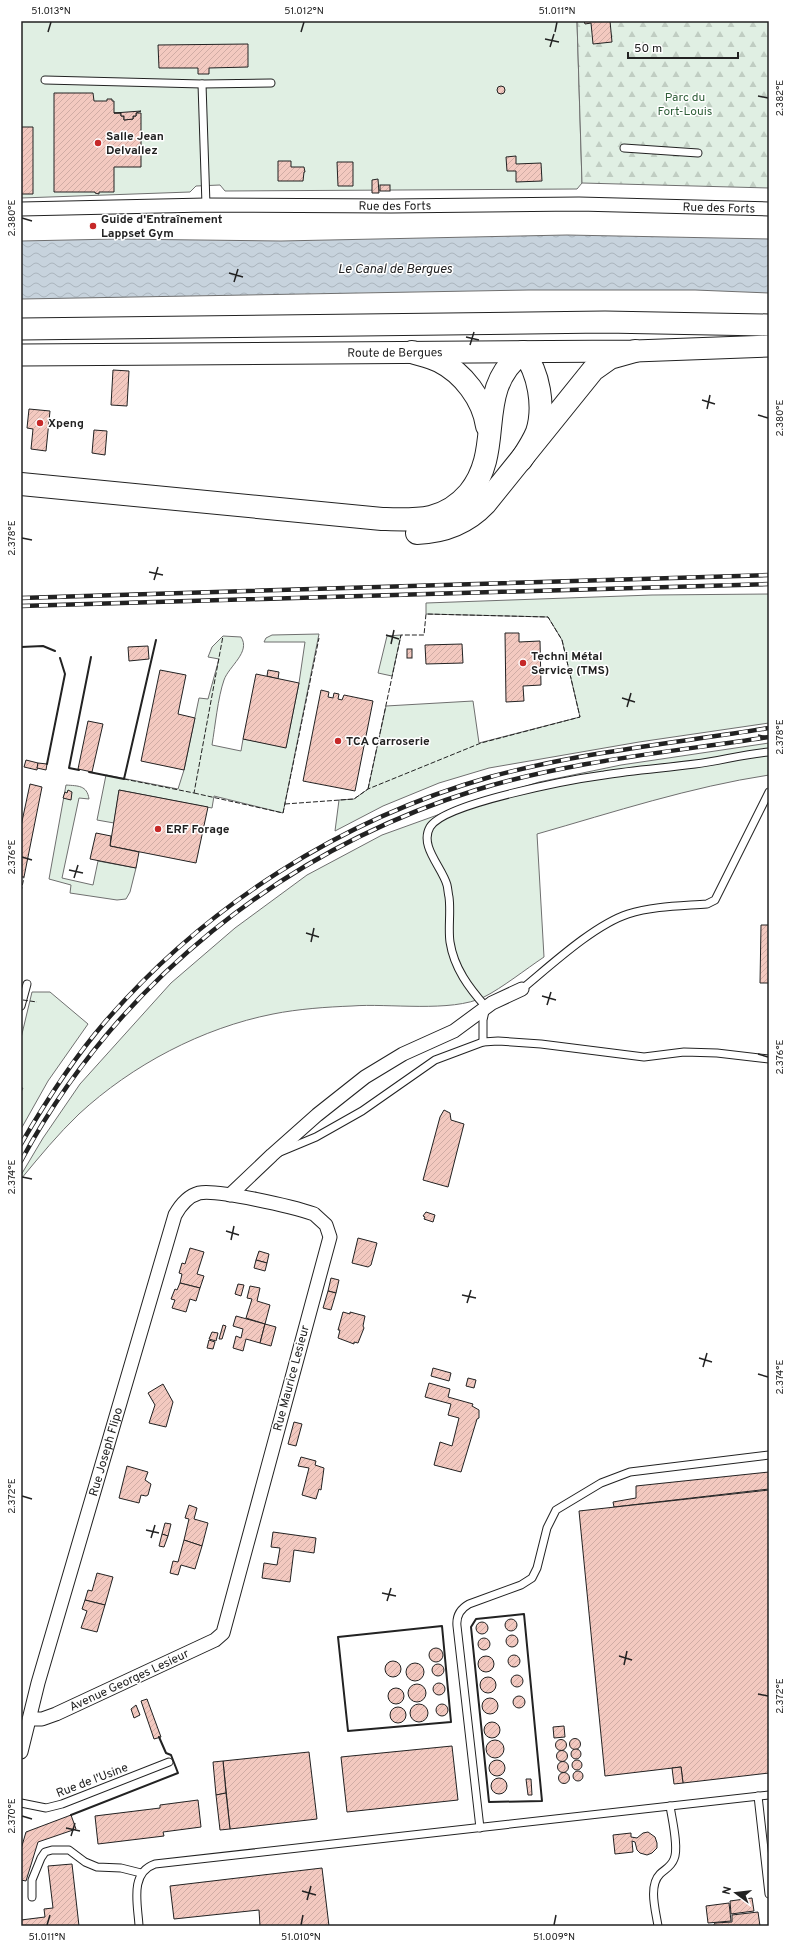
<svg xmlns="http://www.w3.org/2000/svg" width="790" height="1947" viewBox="0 0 790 1947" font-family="Overpass,sans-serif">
<defs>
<pattern id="forest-firs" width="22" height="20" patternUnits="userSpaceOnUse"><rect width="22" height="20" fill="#e0efe3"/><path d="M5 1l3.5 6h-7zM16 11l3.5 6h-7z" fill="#c0cdc2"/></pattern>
<pattern id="water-waves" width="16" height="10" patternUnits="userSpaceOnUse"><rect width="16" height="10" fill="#c7d3dd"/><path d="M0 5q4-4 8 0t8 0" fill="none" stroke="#abb5bd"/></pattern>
<pattern id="building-hatch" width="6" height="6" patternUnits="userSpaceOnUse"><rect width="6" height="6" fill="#f3c9c0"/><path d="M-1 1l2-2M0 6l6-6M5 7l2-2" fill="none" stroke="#d0aca5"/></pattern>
</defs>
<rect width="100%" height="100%" fill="#fff"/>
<!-- green -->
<g fill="#e0efe3" stroke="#6f6f6f">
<path d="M21,21H577L582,183L577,189L225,191L220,185L196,186L190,192L21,198Z"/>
<path d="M769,594V723L639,742L489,768L439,783L383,806L335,831L339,800L354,799L368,789L386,706L473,701L479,743L580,717L562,640L548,617L426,614V603L652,595Z"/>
<path d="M319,634L283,813L214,796L212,808L119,790L114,823L97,820L106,775L178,789L184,770L199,698L208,699L219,659L208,657L212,647L223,636L241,637C251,652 229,666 224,680C218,697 215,727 212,745L241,751L243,739L286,747L299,683L305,642H264L266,638L272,635Z"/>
<path d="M401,635L392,676L378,673L387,636Z"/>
<path d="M769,743V775C690,787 614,812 537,834L544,957C526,969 502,988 484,997C451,1013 388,1003 352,1006C326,1007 298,1009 273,1014C202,1028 132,1065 79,1114C58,1134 40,1156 21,1179V1175L43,1138L80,1084L171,983L235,928L307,875L382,835L454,809L539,782L621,765Z"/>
<path d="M66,785C78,786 87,785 89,799L79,798L62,878L93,885L98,861L136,868L130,892L126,899L117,900L70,893L71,885L49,879Z"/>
<path d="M32,992H50L88,1024L48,1081L21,1129V1092L23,1088H21V1038Z"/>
</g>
<!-- forest -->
<path fill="url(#forest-firs)" stroke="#6f6f6f" d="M577,21H769V188L582,183Z"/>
<!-- water -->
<path fill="url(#water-waves)" stroke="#6f6f6f" d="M567,235L769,239V293L695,290H529L21,299V241L116,239L281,241Z"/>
<!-- building -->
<g fill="url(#building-hatch)" stroke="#222">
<path d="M584,21H610L612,42L593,44L591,23L585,24Z"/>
<path d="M248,44V67L209,68V74H198V68H159L158,45Z"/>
<circle cx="501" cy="90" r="4"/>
<path d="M54,93H93L94,101H107V99H112V101H114V113H121V116H124V120L133,119V116H136V113H141V167H114V192H99V194L95,193V192H54Z"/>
<path d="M141,111L136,113V116H133V119L124,120V116H121V113H114Z"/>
<path d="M21,122V127H33V194H21Z"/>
<path d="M516,156V164L541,163L542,181L516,182V171H507L506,157Z"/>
<path d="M278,161H291V167H304L305,172H304L303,181H278Z"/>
<path d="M337,162H353V186H338Z"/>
<path d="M378,179L379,193H372V180Z"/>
<rect x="380" y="185" width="10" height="6"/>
<path d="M113,370L129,371L127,406L111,405Z"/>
<path d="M29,409L50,411L46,451L31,449L33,429L27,428Z"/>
<path d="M94,430L107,431L105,455L92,453Z"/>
<path d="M505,633H519V642L540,641L541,685L523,686L524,701L506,702Z"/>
<path d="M462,644L463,663L426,664L425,645Z"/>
<path d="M148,646L149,659L129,661L128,647Z"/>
<rect x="407" y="649" width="5" height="9"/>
<path d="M160,670L186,675L178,714L195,718L184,770L141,761Z"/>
<path d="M268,670L279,672L278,679L267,676Z"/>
<path d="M256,674L299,683L286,748L243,739Z"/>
<path d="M321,690L329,692L328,697L333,698L334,693L339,694L338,699L342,700L344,695L373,701L355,791L303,781Z"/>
<path d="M88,721L103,724L92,772L78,769Z"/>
<path d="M26,760L38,763L37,770L24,767Z"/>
<path d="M38,763L47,764L46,770L37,768Z"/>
<path d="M30,784L42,787L24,877H21V826Z"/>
<path d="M68,790L72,792L71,800L63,798L65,792L67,793Z"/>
<path d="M119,790L208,807L196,863L110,846Z"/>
<path d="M96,833L111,836L110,846L139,852L136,868L90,859Z"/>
<path d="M761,925H769V983H760Z"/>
<path d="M444,1110L450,1113L451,1120L464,1124L448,1187L423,1180L440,1117Z"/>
<path d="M426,1212L435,1215L433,1222L424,1219L425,1217L423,1216Z"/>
<path d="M358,1238L377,1243L371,1265L368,1267L352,1263Z"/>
<path d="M190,1248L204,1252L197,1274L204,1276L200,1288L180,1283L182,1274L179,1273L182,1263L185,1264Z"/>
<path d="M259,1251L269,1254L267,1263L256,1260Z"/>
<path d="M256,1260L267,1263L265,1271L254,1268Z"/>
<path d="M331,1278L339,1280L336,1293L328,1291Z"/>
<path d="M180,1283L200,1288L196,1301L190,1299L186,1312L172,1308L175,1300L171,1299L175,1289L177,1290Z"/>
<path d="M238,1284L244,1285L241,1296L235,1294Z"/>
<path d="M250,1286L260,1288L257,1301L270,1305L265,1324L246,1318L252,1299L247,1298Z"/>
<path d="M328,1291L336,1293L331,1310L323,1308Z"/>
<path d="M343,1312L350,1314V1312L365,1316L363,1326L364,1328L358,1343L354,1342V1344L338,1338L340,1330H338Z"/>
<path d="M236,1316L265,1324L260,1343L246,1339L243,1351L233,1348L236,1336L241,1338L243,1329L233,1326Z"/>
<path d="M265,1324L276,1327L271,1346L260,1343Z"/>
<path d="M223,1325L226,1326L222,1339H219Z"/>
<path d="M212,1332L218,1333L216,1341L209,1339Z"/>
<path d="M209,1340L215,1342L213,1349L207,1348Z"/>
<path d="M433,1368L451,1373L449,1381L431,1376Z"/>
<path d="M468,1378L476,1380L474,1388L466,1386Z"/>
<path d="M429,1383L450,1389L448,1397L473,1404L472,1406L479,1410V1418L477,1419L461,1472L434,1465L440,1442L452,1446L459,1418L448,1415L451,1404L425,1397Z"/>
<path d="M163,1384L173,1402L166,1427L149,1423L155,1405L148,1393Z"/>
<path d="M294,1422L302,1424L296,1446L288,1444Z"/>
<path d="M301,1457L316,1461L315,1465L324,1468L321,1490L319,1489L316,1499L302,1495L309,1468L298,1466Z"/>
<path d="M127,1466L148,1472L145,1480L151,1484L148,1495L146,1496L141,1495L139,1503L119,1498Z"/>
<path d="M769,1472V1489L614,1507L613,1502L636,1498V1486Z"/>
<path d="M769,1490V1773L683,1783L681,1767L605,1776L579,1511Z"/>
<path d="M189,1505L197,1508L194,1519L208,1523L202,1546L184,1540L189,1519L185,1518Z"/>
<path d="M165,1523L171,1524L168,1536L162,1534Z"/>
<path d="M273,1532L316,1538L314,1553L294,1550L290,1582L262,1578L264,1563L277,1565L280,1548L271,1547Z"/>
<path d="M162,1534L168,1536L164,1547L159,1546Z"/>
<path d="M184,1540L202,1546L195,1569L181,1565L178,1575L170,1573L173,1561L178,1562Z"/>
<path d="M97,1573L113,1577L105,1605L85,1600L88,1590L92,1591Z"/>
<path d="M85,1600L105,1605L97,1632L81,1628L87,1611L82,1609Z"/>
<circle cx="511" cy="1625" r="6"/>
<circle cx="482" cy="1628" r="6"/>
<circle cx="512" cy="1641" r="6"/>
<circle cx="484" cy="1644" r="6"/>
<circle cx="436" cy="1655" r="7"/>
<circle cx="514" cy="1661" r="6"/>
<circle cx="486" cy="1664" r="8"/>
<circle cx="393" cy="1669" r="8"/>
<circle cx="415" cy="1672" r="9"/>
<circle cx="438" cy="1670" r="6"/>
<circle cx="517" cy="1681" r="6"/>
<circle cx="488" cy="1685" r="8"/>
<circle cx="439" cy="1689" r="6"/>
<circle cx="417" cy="1693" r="9"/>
<circle cx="396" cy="1696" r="8"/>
<circle cx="519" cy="1702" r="6"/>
<circle cx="490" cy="1706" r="8"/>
<path d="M147,1699L161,1737L154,1739L141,1701Z"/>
<circle cx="442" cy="1710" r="6"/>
<circle cx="419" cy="1713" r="9"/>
<path d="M136,1705L140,1715L134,1718L131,1709Z"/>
<circle cx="398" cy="1715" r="8"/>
<circle cx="492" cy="1730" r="8"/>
<path d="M564,1726L565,1737L554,1738L553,1727Z"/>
<circle cx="575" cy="1744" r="5.5"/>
<circle cx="561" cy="1745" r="5.5"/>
<circle cx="495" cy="1749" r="9"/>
<path d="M452,1746L458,1800L347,1812L341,1757Z"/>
<circle cx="576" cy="1754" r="5"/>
<circle cx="562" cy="1756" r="5.5"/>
<path d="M309,1752L317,1819L230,1829L223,1761Z"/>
<circle cx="497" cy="1768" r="8"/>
<circle cx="577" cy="1765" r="5"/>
<path d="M223,1761L226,1793L216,1795L213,1762Z"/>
<circle cx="563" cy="1767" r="5.5"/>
<path d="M681,1767L683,1783L674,1784L672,1768Z"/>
<circle cx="578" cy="1776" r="5"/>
<circle cx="564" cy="1778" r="5.5"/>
<circle cx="499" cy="1786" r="8"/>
<path d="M526,1779H531L532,1795H528Z"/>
<path d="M226,1793L230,1829L220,1830L216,1795Z"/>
<path d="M198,1800L201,1827L163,1832L164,1836L98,1844L95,1816L160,1808V1805Z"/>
<path d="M71,1815L76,1829L38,1842L26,1881L21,1880V1849L26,1832Z"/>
<path d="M648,1832L655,1837L657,1843V1848L652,1853L647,1855L640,1853L637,1850L635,1842L632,1841L633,1852L615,1854L613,1835L631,1833V1837L637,1838L643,1833Z"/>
<path d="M72,1864L79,1926H21V1920L45,1917L44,1909L53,1908L48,1866Z"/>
<path d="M322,1868L329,1926H260L259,1910L174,1919L170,1886Z"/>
<path d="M752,1898L754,1911L731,1914L730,1901Z"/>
<path d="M729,1903L731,1921L708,1923L706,1906Z"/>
<path d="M758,1912L760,1926H713L715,1923L732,1922V1915Z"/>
</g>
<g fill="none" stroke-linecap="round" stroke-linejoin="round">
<defs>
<g id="service">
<path d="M45,80L202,84L271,83"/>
<path d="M202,84L206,205"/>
<path d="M624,148L698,153"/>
<path d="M522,989C550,966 594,925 628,914C653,906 681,906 707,904L715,900L769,792"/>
<path d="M21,1006L27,984"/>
<path d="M483,1042V1020L486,1007C469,988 454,968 450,942C448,928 451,912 449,897C448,893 448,889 447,885C442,867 419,846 430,827C444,803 574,779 604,775C634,770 665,768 695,764C720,761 744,754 769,752"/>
<path d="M280,1152L316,1137L362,1111L435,1060L483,1042L498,1041L541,1044L644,1057L684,1052L717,1053L769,1059"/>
<path d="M758,1796L769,1894"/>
<path d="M21,1803L46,1808L62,1804L169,1762"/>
<path d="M480,1828L457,1626C456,1616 460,1609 469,1604L521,1585L532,1578L537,1568L547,1528L556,1510L601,1483L630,1472L769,1455"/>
<path d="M32,1897V1880L41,1858L45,1852L52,1850H69L85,1862L97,1867L121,1868L141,1873"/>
<path d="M139,1926C138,1905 129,1873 155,1864L769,1795"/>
<path d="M658,1926C656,1912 648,1886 660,1874C665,1869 671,1867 674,1859C679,1848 672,1819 670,1806"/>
</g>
<g id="minor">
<path id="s1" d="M21,209L206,205L391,206L579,204L769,209"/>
<path d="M230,1195L272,1155L317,1115L365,1077L403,1054L454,1031L492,1003L522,989"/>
<path id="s2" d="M21,1752L38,1683L175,1215C180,1206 188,1196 199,1193C217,1189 294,1207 314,1214L326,1225L330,1237L223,1633L215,1640L56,1714L42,1719H29"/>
</g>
<g id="primary">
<path d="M21,329L605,322L769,325"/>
<path id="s3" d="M21,355L635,351L769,346"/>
</g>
<g id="motorway">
<path d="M412,352C421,355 430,357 439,361C463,373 483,399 487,426"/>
<path d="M21,484L382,519C417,520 444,522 469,493C506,448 472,391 523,352C539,372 545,407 537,432C533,442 527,451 521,460"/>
<path d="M417,533C444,532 466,524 485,504L593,370L610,358L635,351"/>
</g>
</defs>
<!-- service casing -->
<use href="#service" stroke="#222" stroke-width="9"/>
<!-- minor casing -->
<use href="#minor" stroke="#222" stroke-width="15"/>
<!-- primary casing -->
<use href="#primary" stroke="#222" stroke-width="23"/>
<!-- motorway casing -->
<use href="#motorway" stroke="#222" stroke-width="24"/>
<!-- service -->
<use href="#service" stroke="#fff" stroke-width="7"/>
<!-- minor -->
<use href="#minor" stroke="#fff" stroke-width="13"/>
<!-- primary -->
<use href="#primary" stroke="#fff" stroke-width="21"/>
<!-- motorway -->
<use href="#motorway" stroke="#fff" stroke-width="22"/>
<defs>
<g id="rail">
<path d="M21,598L769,575"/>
<path d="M21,606L769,584"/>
<path d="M21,1144C46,1101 73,1059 105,1022C206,905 342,819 490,777C581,752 676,743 769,728"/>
<path d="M21,1161C117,983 283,850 476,790C570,761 671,752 769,737"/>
</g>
</defs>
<!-- rail casing -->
<use href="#rail" stroke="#222" stroke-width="4.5"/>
<!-- rail -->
<use href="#rail" stroke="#fff" stroke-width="3" stroke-dasharray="9" stroke-linecap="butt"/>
<!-- fence -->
<g stroke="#222" stroke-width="1" stroke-dasharray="5 2" stroke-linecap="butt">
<path d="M124,779L194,793L223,636"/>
<path d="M194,793L283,813L319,638"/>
<path d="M285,804L354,799L368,789L481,743L580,717L562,640L548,617L426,614L424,635H401L368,789"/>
<path d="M21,892L24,877"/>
<path d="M23,1000L37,1002"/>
</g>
<!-- wall -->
<g stroke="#222" stroke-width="2">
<path d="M21,647L43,646L55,651"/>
<path d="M47,764L65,674L60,658"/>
<path d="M79,770L69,768L91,657"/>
<path d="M89,772L124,779L156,640"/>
<path d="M524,1614L542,1801L489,1802L471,1627L476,1619Z"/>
<path d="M442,1626L451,1722L348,1731L338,1637Z"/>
<path d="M71,1815L178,1773L171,1755L166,1753L159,1737"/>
</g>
</g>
<!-- ticks -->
<path fill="none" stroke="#222" stroke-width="1.5" d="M48,32L51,22M301,32L304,22M555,32L557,22M545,39L559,42M550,47L554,34M758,96L768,98M22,218L32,221M229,273L243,277M234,282L238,269M466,337L479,340M470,345L474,332M702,400L715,404M707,409L710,395M758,415L768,418M22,538L32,540M149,572L163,575M154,580L158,567M386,635L399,639M391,644L394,630M622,698L635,702M627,707L631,693M758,735L768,737M22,857L32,860M69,870L83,873M74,878L78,865M306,933L319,937M311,942L314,928M542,996L556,1000M547,1005L551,992M758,1054L768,1057M22,1177L32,1179M226,1231L239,1235M231,1240L234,1226M462,1295L476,1298M467,1303L471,1290M699,1358L712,1362M703,1367L707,1353M758,1374L768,1377M22,1496L32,1499M146,1530L159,1533M151,1538L155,1525M382,1593L396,1596M387,1601L391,1588M619,1656L632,1660M624,1665L627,1651M758,1694L768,1696M22,1816L32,1819M66,1828L80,1831M71,1836L75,1823M302,1891L316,1895M307,1900L311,1886M47,1925L50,1915M301,1925L303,1915M554,1925L556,1915"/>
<!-- markers -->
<g fill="#c62828" stroke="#fff" stroke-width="1.5">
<circle cx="98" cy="143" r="4"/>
<circle cx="93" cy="226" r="4"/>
<circle cx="40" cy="423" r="4"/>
<circle cx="523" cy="663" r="4"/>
<circle cx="338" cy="741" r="4"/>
<circle cx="158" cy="829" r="4"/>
</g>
<g text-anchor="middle" stroke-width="3" stroke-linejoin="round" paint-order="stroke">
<!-- park labels -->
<g font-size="12" fill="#2f5e38" stroke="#fff">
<text x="685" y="101">Parc du<tspan x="685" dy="14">Fort-Louis</tspan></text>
</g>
<!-- poi labels -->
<g font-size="12" font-weight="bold" fill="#222" stroke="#fff" text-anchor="start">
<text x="106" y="140">Salle Jean<tspan x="106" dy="14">Delvallez</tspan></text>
<text x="101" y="223">Guide d'Entraînement<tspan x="101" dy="14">Lappset Gym</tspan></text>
<text x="48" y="427">Xpeng</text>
<text x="531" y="660">Techni Métal<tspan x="531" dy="14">Service (TMS)</tspan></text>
<text x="346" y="745">TCA Carroserie</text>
<text x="166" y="833">ERF Forage</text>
</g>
<!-- street labels -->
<g font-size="12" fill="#222" stroke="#fff">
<text dy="4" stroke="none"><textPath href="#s1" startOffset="374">Rue des Forts</textPath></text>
<text dy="4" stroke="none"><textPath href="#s1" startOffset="698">Rue des Forts</textPath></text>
<text dy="4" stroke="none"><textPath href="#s3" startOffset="374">Route de Bergues</textPath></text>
<text transform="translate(291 1378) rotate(-75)" y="4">Rue Maurice Lesieur</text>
<text dy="4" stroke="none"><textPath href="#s2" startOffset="312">Rue Joseph Flipo</textPath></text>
<text transform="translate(129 1680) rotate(-25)" y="4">Avenue Georges Lesieur</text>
<text transform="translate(92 1780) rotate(-21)" y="4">Rue de l'Usine</text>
</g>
<!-- water labels -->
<g font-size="13" font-style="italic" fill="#222" stroke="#fff">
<text x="395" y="273">Le Canal de Bergues</text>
</g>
</g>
<!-- border -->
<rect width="790" height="1947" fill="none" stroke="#ffffff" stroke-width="44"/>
<!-- north arrow -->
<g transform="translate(736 1893) rotate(285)" stroke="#ffffff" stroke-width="3" paint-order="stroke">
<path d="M0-3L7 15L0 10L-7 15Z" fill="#222222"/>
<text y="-6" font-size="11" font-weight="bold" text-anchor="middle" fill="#222222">N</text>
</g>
<!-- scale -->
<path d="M628 52v6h110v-6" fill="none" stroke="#222222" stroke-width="2"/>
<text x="634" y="52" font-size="12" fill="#222222" stroke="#ffffff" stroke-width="3" paint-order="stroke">50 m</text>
<rect x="22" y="22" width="746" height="1903" fill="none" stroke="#222" stroke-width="1.5"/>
<g font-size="10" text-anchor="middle" fill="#222">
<text x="51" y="14">51.013°N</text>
<text x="304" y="14">51.012°N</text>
<text x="557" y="14">51.011°N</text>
<text transform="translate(779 98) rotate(-90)" y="4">2.382°E</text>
<text transform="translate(11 218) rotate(-90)" y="4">2.380°E</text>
<text transform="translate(779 418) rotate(-90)" y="4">2.380°E</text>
<text transform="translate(11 538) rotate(-90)" y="4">2.378°E</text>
<text transform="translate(779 737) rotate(-90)" y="4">2.378°E</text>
<text transform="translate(11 857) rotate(-90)" y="4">2.376°E</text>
<text transform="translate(779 1057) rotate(-90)" y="4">2.376°E</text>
<text transform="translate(11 1177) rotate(-90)" y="4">2.374°E</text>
<text transform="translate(779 1377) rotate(-90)" y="4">2.374°E</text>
<text transform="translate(11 1496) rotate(-90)" y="4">2.372°E</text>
<text transform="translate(779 1696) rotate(-90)" y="4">2.372°E</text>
<text transform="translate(11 1816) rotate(-90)" y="4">2.370°E</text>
<text x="47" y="1940">51.011°N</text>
<text x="301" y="1940">51.010°N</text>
<text x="554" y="1940">51.009°N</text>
</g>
</svg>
